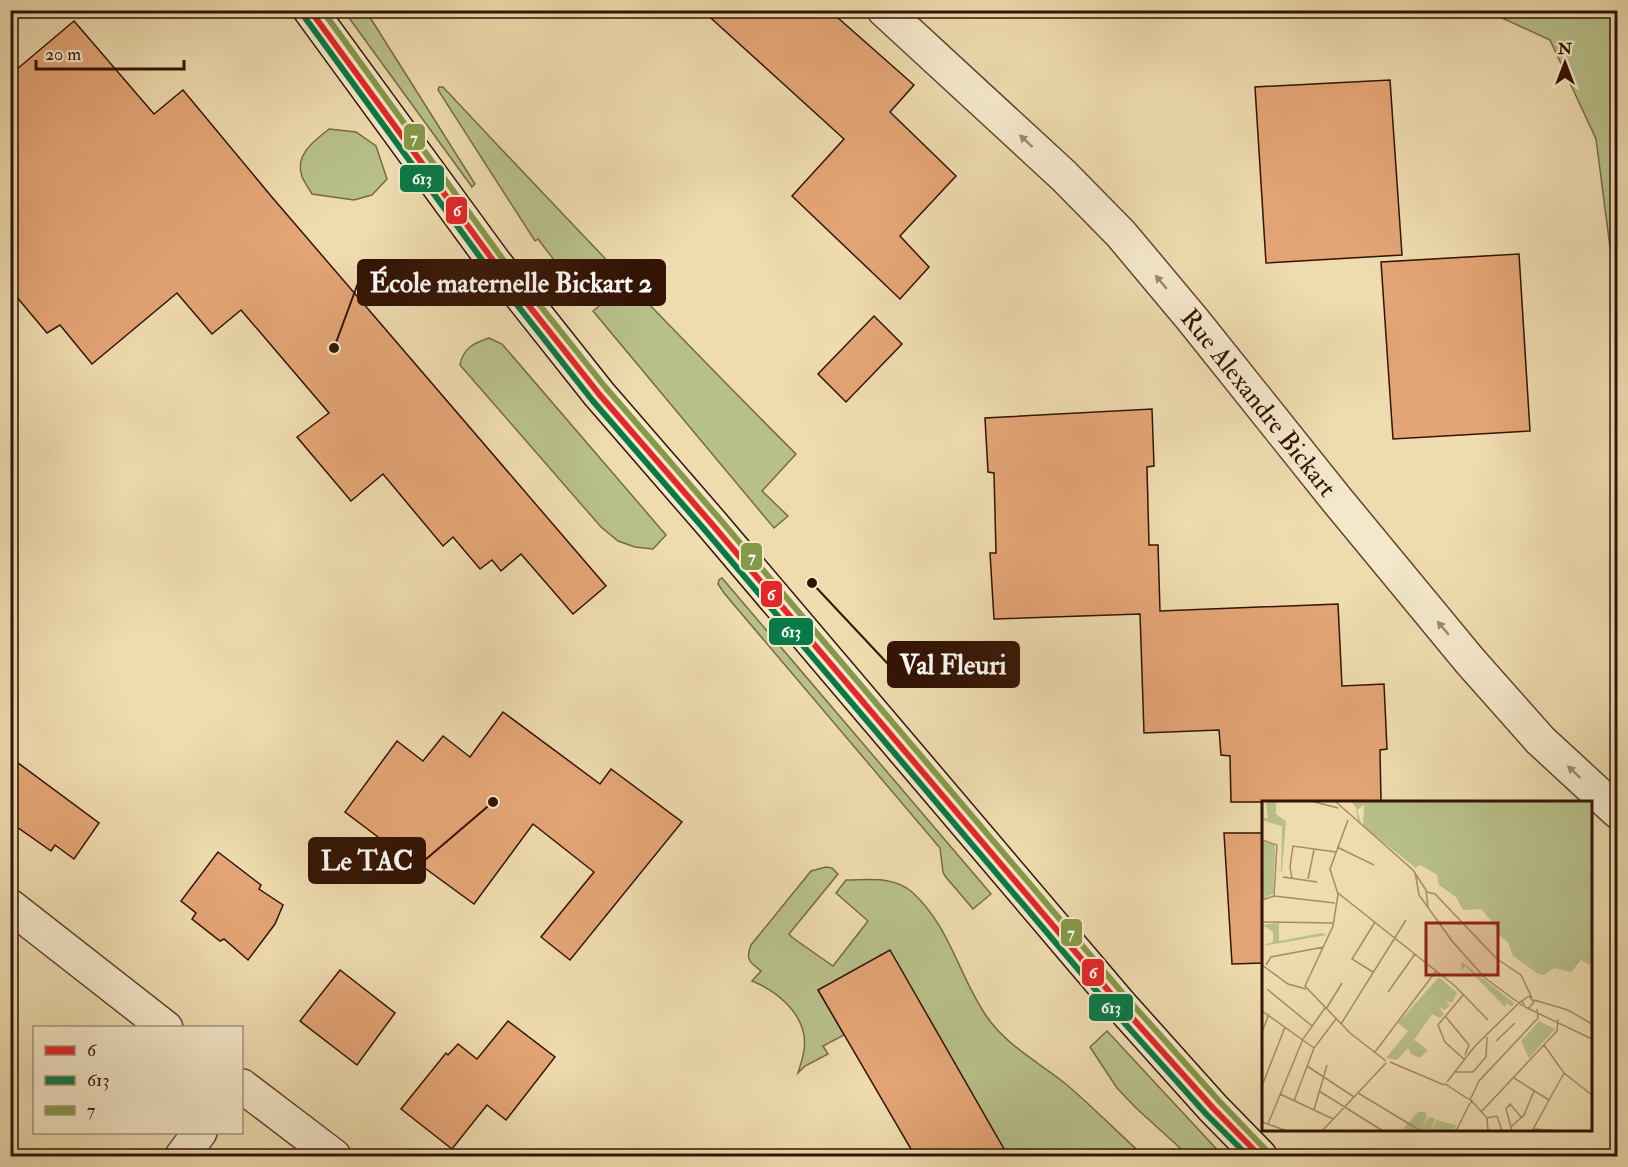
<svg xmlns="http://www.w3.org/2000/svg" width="1628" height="1167" viewBox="0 0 1628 1167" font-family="'IM FELL Double Pica',serif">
<rect width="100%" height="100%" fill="#eedbae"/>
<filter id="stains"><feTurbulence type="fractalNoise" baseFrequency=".00333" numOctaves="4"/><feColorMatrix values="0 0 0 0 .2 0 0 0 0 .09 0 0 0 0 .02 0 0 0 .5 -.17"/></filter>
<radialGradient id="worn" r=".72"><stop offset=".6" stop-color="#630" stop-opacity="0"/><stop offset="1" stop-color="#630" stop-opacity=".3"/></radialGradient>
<!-- green -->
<g fill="#b8c08a" stroke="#766a46" stroke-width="1.5">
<path d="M344,11H366L475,184L472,187Z"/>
<path d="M1487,11H1617V280L1614,278L1596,139L1550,40Z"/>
<path d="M439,87H443C559,211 676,334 796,454L762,491L788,516L774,528L593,311L599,306L593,298L586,302L538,239L535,241L438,90Z"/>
<path d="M329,129L356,132L376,146L387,179L372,195L354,200L312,194C309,189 305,183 302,177C294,155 314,141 329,129Z"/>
<path d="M489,338L502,344L666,535L653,549L635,547L618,541L601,527L460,365C463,348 474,343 489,338Z"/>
<path d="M722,578L991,894L973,909L945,876L943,872L940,848L724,593L718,584L719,580Z"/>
<path d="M826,867L832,868L838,874L789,934L793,938L833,966L868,921L836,893L846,880C869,880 894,876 912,892C950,926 959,977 987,1017C1007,1046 1040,1063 1067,1085C1094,1108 1118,1133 1144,1156H1008L890,951L818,990L844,1035L823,1046L828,1054L805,1066L798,1073C800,1066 803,1058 804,1050C809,1017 779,992 752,981L761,971C750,962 745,960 751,945L811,871Z"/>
<path d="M1107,1031L1223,1156H1189L1136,1108L1117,1088L1090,1047Z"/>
</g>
<!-- building -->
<g fill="#e4a576" stroke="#331303" stroke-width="1.5">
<path d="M702,10H829L914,85L890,112L956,176L900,236L929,267L900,299L792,196L844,139Z"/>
<path d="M74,21L154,114L183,90L271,196L606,586L573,614L521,554L501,571L492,560L480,569L453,537L443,546L383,474L351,501L297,437L329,413L241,310L212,334L177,293L92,364L60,325L47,333L10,289V75Z"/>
<path d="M1390,80L1402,255L1266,263L1255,87Z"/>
<path d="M1519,254L1530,431L1393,439L1381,262Z"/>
<path d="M874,316L902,344L846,402L818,374Z"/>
<path d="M1152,409L1154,466L1147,467L1149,545H1158L1160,611L1338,604L1342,686L1384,684L1387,749L1380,750L1381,802H1231L1230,756L1221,755L1219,730L1144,733L1140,614L994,619L990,553H996L994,473L988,472L985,418Z"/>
<path d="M503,712L600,784L611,769L682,822L570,960L541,937L594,872L533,824L474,904L400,850L398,852L345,812L397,741L423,761L443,736L470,757Z"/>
<path d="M10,757L99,823L74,859L55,845L51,851L10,822Z"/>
<path d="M1224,833H1263V963L1232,964Z"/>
<path d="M218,852L261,885L259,889L283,905L275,924L248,960L224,939L220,941L192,919L196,913L181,901Z"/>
<path d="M890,950L1008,1156H915L818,990Z"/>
<path d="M340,970L395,1013L357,1065L300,1021Z"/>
<path d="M508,1021L555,1057L506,1120L487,1105L452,1149L401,1109L446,1053L448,1055L458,1044L477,1059Z"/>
</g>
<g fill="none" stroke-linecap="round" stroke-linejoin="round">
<defs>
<g id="street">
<path id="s1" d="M884,10L1064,176L1121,234L1193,320L1337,500L1470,661L1540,740L1618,812"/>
<path d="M10,906L166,1028"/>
<path d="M242,1086L334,1156"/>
<path d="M182,1156L200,1132"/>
</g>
<path id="secondary" d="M310,10L495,263L599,394L711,523L1118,1002L1213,1108L1260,1156"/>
</defs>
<!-- street casing -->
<use href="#street" stroke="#62452e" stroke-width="36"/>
<!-- secondary casing -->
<use href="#secondary" stroke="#331303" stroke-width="36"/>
<!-- street -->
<use href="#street" stroke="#f4e8ca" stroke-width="33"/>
<!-- secondary -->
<use href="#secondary" stroke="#f4e8ca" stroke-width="33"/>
<defs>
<path id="bus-1" d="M310,10L495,263L599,394L711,523L1118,1002L1213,1108L1260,1156"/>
<path id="bus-2" d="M303,15L488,268L592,400L704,529L1111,1008L1206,1114L1248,1156"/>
<path id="bus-3" d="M322,10L502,258L606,388L718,517L1125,996L1220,1102L1266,1150"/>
</defs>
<!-- bus-1 casing -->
<use href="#bus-1" stroke="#f4e8ca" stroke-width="10"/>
<!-- bus-2 casing -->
<use href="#bus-2" stroke="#f4e8ca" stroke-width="10"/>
<!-- bus-3 casing -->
<use href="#bus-3" stroke="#f4e8ca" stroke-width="10"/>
<!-- bus-1 -->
<use href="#bus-1" stroke="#e42729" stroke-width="6"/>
<!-- bus-2 -->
<use href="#bus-2" stroke="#097a47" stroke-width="6"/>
<!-- bus-3 -->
<use href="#bus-3" stroke="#869948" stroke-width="6"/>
</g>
<!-- one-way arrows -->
<defs><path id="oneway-solid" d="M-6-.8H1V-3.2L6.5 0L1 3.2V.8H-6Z" transform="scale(1.5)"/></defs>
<g fill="#9d8870">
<use href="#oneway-solid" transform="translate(1026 141) rotate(-137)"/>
<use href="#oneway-solid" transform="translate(1161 282) rotate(-130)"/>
<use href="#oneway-solid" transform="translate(1443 628) rotate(-130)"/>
<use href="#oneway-solid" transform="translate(1574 772) rotate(-137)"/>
</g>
<g text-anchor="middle" stroke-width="4.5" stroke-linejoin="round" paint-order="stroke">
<!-- street labels -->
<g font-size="26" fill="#331303" stroke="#f4e8ca">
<text dy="9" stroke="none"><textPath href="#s1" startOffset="544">Rue Alexandre Bickart</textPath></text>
</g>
</g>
<!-- overview -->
<g transform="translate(1262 801)">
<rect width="330" height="330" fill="#eedbae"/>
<path d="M4,0H14V13L24,20L20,70H12L19,69L20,25L0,19V16L6,18ZM88,0H330V160L327,164L319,159L309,171L292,167L282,174L275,172L251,155L246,141L236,134L233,124L219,108L201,109L194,96L177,84L175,74L158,64L154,67L101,25L102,4L95,9L99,22L96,20L94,6ZM0,41L13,43V57L11,93L0,98ZM17,122V140L60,132L65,134L0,145L11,141V131L0,124ZM200,161L252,202L250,206L245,202L243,206L203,165L199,170ZM177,176L195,192L190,202L183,199L188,204L183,209L177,206L182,213L178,217L170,213L152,239L166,249L158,257L149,253L146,247L135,259L124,257L146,230L136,222ZM277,220L293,228L267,257L259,240ZM156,311H163L165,315L161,326L167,316L173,318L169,330H139ZM174,319L194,324L192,330H170Z" fill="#b8c08a"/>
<path fill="none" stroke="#a38b6a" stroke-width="1.5" d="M49,0L76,7M73,0L151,69L164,89L166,106M86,19L68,68L76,93L71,125L43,185L88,232L124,260M0,39L15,44L12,95M75,46L112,64M153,71L157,94L190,140L223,177L261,205M21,76L55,81M30,77L28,66L31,45L74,51M46,78L52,49M165,91L173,93L235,158L259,174L270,197M76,92L193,185L226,219M0,99L12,95L73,102M0,121L71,122M0,164L26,183L44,188M4,164L9,156L62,146M111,171L90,158L113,121M5,188L50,225M126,191L153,153M202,193L176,224L183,241L203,259M272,199L306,209L330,223M64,208L80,182M266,208L272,201L267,195L260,200L263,206L330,238M0,210L52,247M183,215L207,244L203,254M79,223L144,119M0,231L7,213M234,240L253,222M282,244L302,272L330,294M113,251L174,170M128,261L182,284M45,265L92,296M192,271H211L224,256L225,236M252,277L287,299M185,281L213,245L259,200M0,285L23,226M186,285L182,282L206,298M57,290L121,330M96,292L159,330M18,293L71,318M209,297L217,280L276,217L275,208M32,300L52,247L74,218M210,302L207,297L225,317L226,330M52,309L65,264M219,311L295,230L296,218M225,317L235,315L240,330M0,321L25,330M6,323L41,238L63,207M249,326L262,314L272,290M271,328L301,330M60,330L124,262M194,330L208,302M250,330L244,308L248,303L260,317M270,330L302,272"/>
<path fill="#8f2418" fill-opacity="0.15" stroke="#8f2418" stroke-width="3" d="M164,122H236V174H164Z"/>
<rect width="330" height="330" fill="none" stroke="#331303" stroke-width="3"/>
</g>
<!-- callouts -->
<path fill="none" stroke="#331303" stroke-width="2" d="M334 348L358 283M812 583L888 664M493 802L425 860"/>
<g fill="#331303" stroke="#f4e8ca" stroke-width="2">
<circle cx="334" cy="348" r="6"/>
<circle cx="812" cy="583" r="6"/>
<circle cx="493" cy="802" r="6"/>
</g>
<g fill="#331303" stroke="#331303" stroke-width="2">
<rect x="358" y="260" width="307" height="45" rx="6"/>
<rect x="888" y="642" width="131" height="45" rx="6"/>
<rect x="309" y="838" width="116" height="45" rx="6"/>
</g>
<g font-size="27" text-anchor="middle" font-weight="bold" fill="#fff">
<text x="511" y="292">École maternelle Bickart 2</text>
<text x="953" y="674">Val Fleuri</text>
<text x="367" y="870">Le TAC</text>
</g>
<g stroke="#f4e8ca" stroke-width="2">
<rect x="403" y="123" width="23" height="28" rx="6" fill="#869948"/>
<rect x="399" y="164" width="46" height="29" rx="6" fill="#097a47"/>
<rect x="445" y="196" width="23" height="29" rx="6" fill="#e42729"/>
<rect x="740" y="542" width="23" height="29" rx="6" fill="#869948"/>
<rect x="760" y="580" width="23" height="28" rx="6" fill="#e42729"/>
<rect x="768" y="617" width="46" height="29" rx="6" fill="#097a47"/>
<rect x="1060" y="918" width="23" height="29" rx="6" fill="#869948"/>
<rect x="1081" y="958" width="24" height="29" rx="6" fill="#e42729"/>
<rect x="1088" y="993" width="46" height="29" rx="6" fill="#097a47"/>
</g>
<g font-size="16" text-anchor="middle" font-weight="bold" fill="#fff">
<text x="414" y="143">7</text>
<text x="422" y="184">613</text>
<text x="457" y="216">6</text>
<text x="752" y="562">7</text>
<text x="771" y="600">6</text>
<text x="791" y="637">613</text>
<text x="1071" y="938">7</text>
<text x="1093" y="978">6</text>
<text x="1111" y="1013">613</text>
</g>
<!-- margin -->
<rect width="1628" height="1167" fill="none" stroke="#eedbae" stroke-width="36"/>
<rect x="12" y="12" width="1604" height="1143" fill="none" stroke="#331303" stroke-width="3"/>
<rect x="18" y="18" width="1592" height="1131" fill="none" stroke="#331303" stroke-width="1.5"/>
<!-- legend -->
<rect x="33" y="1026" width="210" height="108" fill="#f4e8ca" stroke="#a7937a" stroke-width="1.5"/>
<rect x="45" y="1046" width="30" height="9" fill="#e42729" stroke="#a7937a" stroke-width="1.5"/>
<text x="87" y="1056" font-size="18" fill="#331303">6</text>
<rect x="45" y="1076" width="30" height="9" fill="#097a47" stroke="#a7937a" stroke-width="1.5"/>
<text x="87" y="1086" font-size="18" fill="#331303">613</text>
<rect x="45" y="1106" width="30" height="9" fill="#869948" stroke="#a7937a" stroke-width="1.5"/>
<text x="87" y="1116" font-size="18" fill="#331303">7</text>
<!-- north arrow -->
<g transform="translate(1565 63)" stroke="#f4e8ca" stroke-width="4.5" paint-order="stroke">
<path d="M0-4.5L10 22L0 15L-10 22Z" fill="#331303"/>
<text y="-9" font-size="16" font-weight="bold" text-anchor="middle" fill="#331303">N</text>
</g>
<!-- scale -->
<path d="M36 60v9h148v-9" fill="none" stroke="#331303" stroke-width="3"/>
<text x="45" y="60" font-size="18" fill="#331303" stroke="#f4e8ca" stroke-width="4.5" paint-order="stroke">20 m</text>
<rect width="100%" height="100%" filter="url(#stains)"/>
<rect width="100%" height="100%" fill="url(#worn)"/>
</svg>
